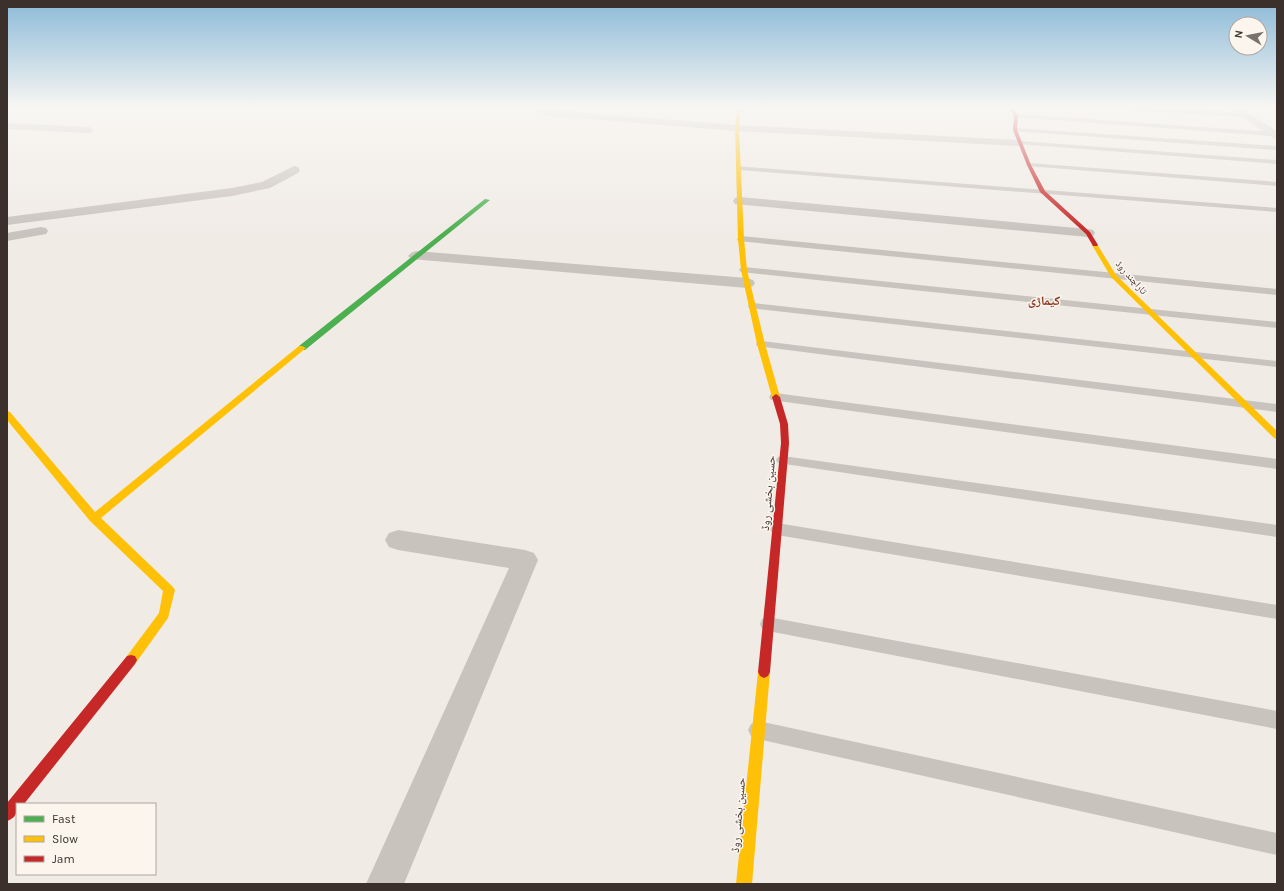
<svg xmlns="http://www.w3.org/2000/svg" width="1284" height="891" viewBox="0 0 1284 891" font-family="Karla,'Noto Naskh Arabic',sans-serif">
<rect width="100%" height="100%" fill="#f0ebe5"/>
<g fill="none" stroke-linecap="round" stroke-linejoin="round">
<!-- lane -->
<g fill="#c9c3be" fill-rule="evenodd">
<path d="M1122,108H1152L1245,113L1248,115L1245,117L1125,110Z"/>
<path d="M1016,114L1273,132L1276,134L1273,136L1014,117L1013,116Z"/>
<path d="M1015,128L1277,146V150L1013,131V129Z"/>
<path d="M1020,141L1277,160V164L1018,144V142Z"/>
<path d="M1029,163L1277,182V186L1027,166L1025,165Z"/>
<path d="M736,166L1277,208V212L739,170H736Z"/>
<path d="M741,236L1277,289V295L738,241L737,239Z"/>
<path d="M744,267L1277,322V328L741,272L739,270L741,268Z"/>
<path d="M753,303L1277,361V367L749,308L748,306L749,304Z"/>
<path d="M761,341L1277,404V412L757,346L756,344L757,342Z"/>
<path d="M775,393L1277,459V469L771,400L769,397L771,394Z"/>
<path d="M783,456L1277,525V537L778,463L776,460L778,457Z"/>
<path d="M777,523L1277,605V619L777,535L772,533L770,529L772,525Z"/>
<path d="M768,617L1277,711V729L768,631L762,629L760,624L762,619Z"/>
<path d="M758,721L1277,833V855L758,739L751,736L748,730L751,724Z"/>
</g>
<!-- street -->
<g fill="#c9c3be" fill-rule="evenodd">
<path d="M542,108H552L550,110L737,125L1020,140L1026,143L1020,146L737,131L549,116L541,114L540,112Z"/>
<path d="M1228,108H1240L1277,131V139L1273,138Z"/>
<path d="M7,123L89,127L94,130L89,133L7,129Z"/>
<path d="M294,166L298,167L300,170L298,173L270,188L232,196L7,225V217L232,188L262,182Z"/>
<path d="M740,197L1088,229L1093,230L1095,233L1093,236L1088,237L735,204L733,201L735,198Z"/>
<path d="M41,227L46,228L48,231L46,234L7,241V233Z"/>
<path d="M416,251L747,278L753,280L755,283L753,286L747,288L411,259L408,256L411,253Z"/>
<path d="M398,530L525,550L534,553L538,560L404,884H366L509,568L398,550L389,547L385,540L389,533Z"/>
</g>
<!-- fast -->
<path fill="#4caf50" fill-rule="evenodd" d="M485,199L490,200L305,350H299V346Z"/>
<!-- slow -->
<g fill="#ffc107" fill-rule="evenodd">
<path d="M737,108H741L739,128L744,239L747,270L765,344L780,397L776,400L772,397L757,344L741,270L738,239L735,128Z"/>
<path d="M1093,244H1097L1116,275L1277,431V439L1274,438L1111,277L1092,245Z"/>
<path d="M299,346H302L306,348L101,518L173,587L175,590L168,618L135,664L131,665L127,664L125,660L127,656L159,613L163,591L90,521L7,420V411L10,412L95,512Z"/>
<path d="M764,666L768,668L770,672L752,884H736L758,672L760,668Z"/>
</g>
<!-- jam -->
<g fill="#c62828" fill-rule="evenodd">
<path d="M1009,108H1013L1018,116L1017,130L1031,165L1045,191L1090,232L1098,245L1097,246H1093L1086,234L1040,192L1027,165L1013,130L1014,116Z"/>
<path d="M776,394L780,397L788,424L789,443L770,672L768,676L764,678L760,676L758,672L781,443L780,424L772,397Z"/>
<path d="M131,655L135,656L137,660L135,664L24,804H17C17,813 16,818 7,821V803L127,656Z"/>
</g>
</g>
<!-- sky -->
<linearGradient id="sky" x2="0" y2="1"><stop stop-color="#8bbad8"/><stop offset="0.46" stop-color="#f8f6f3"/><stop offset="1" stop-color="#f8f6f3" stop-opacity="0"/></linearGradient>
<rect width="1284" height="233" fill="url(#sky)"/>
<g text-anchor="middle" stroke-width="3" stroke-linejoin="round" paint-order="stroke">
<!-- far-street labels -->
<g font-size="10" fill="#3b302b" stroke="#fbf5ee">
<text transform="translate(1132 277) rotate(48)" y="4">تاراچند روڈ</text>
</g>
<!-- street labels -->
<g font-size="12" fill="#3b302b" stroke="#fbf5ee">
<text transform="translate(768 493) rotate(-85)" y="4">حسین بخشی روڈ</text>
<text transform="translate(738 815) rotate(-85)" y="4">حسین بخشی روڈ</text>
</g>
<!-- far-district labels -->
<g font-size="13" font-weight="bold" fill="#8c3b22" stroke="#fbf5ee">
<text x="1044" y="305">کیماڑی</text>
</g>
</g>
<!-- border -->
<rect width="1284" height="891" fill="none" stroke="#3b302b" stroke-width="16"/>
<!-- legend -->
<rect x="16" y="803" width="140" height="72" fill="#fbf5ee" stroke="#aea6a0"/>
<rect x="24" y="816" width="20" height="6" fill="#4caf50" stroke="#aea6a0"/>
<text x="52" y="823" font-size="12" fill="#3b302b">Fast</text>
<rect x="24" y="836" width="20" height="6" fill="#ffc107" stroke="#aea6a0"/>
<text x="52" y="843" font-size="12" fill="#3b302b">Slow</text>
<rect x="24" y="856" width="20" height="6" fill="#c62828" stroke="#aea6a0"/>
<text x="52" y="863" font-size="12" fill="#3b302b">Jam</text>
<!-- north arrow -->
<g transform="translate(1248 36) rotate(280)"><circle r="19" fill="#fbf5ee" stroke="#aea6a0"/>
<path d="M0-3L7 15L0 10L-7 15Z" fill="#7a716c"/>
<text y="-6" font-size="11" font-weight="bold" text-anchor="middle" fill="#3b302b">N</text>
</g>
</svg>
